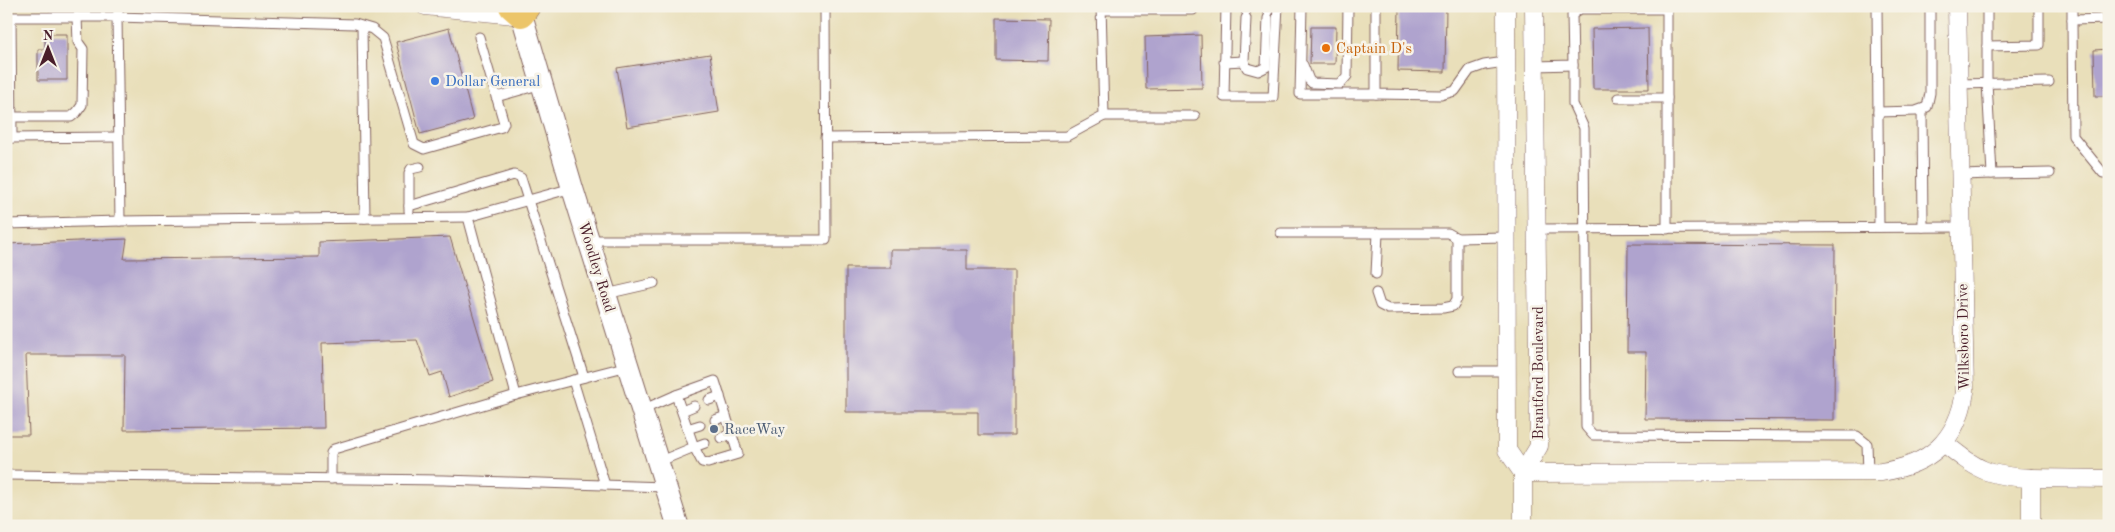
<svg xmlns="http://www.w3.org/2000/svg" width="2115" height="532" viewBox="0 0 2115 532" font-family="'Old Standard TT',serif">
<rect width="100%" height="100%" fill="#f7f3e8"/>
<filter id="ink" filterUnits="userSpaceOnUse"><feTurbulence type="fractalNoise" baseFrequency=".02" numOctaves="2"/><feDisplacementMap in="SourceGraphic" scale="10" xChannelSelector="R" yChannelSelector="G"/><feConvolveMatrix kernelMatrix="1 2 1 2 8 2 1 2 1" color-interpolation-filters="sRGB"/></filter>
<filter id="wash" filterUnits="userSpaceOnUse"><feTurbulence type="fractalNoise" baseFrequency=".0096" numOctaves="4" result="noise"/><feDisplacementMap in="SourceGraphic" scale="20" xChannelSelector="R" yChannelSelector="G"/><feGaussianBlur stdDeviation="1.12" result="paint"/><feColorMatrix in="noise" values="0 0 0 0 0 0 0 0 0 0 0 0 0 0 0 0 0 1.4 0 .05"/><feComposite in="paint" operator="in"/></filter>
<g filter="url(#wash)">
<rect width="100%" height="100%" fill="#e9dfba"/>
<g id="blocks">
<!-- building -->
<g fill="#afa3ce">
<path d="M1399,6H1446L1445,72L1398,71Z"/>
<path d="M996,18L1049,19L1048,61L996,60Z"/>
<path d="M1311,27H1336L1335,64H1310Z"/>
<path d="M449,28L473,120L420,134L396,42Z"/>
<path d="M1648,28L1649,89H1593L1592,29Z"/>
<path d="M45,34H67V80H38V49H45Z"/>
<path d="M1201,35L1202,88L1146,89L1145,37Z"/>
<path d="M2109,49V96H2095L2094,50Z"/>
<path d="M710,54L719,112L627,127L617,68Z"/>
<path d="M450,237L493,382L449,397L442,372L430,376L417,340L322,343L324,428L124,430L125,355H26L29,435H6V244L127,239L124,259L319,257V242Z"/>
<path d="M1628,244L1835,245L1834,420L1645,419L1646,352H1627Z"/>
<path d="M891,250H967V270H1014V435H978V412H846V268H891Z"/>
</g>
</g>
</g>
<g filter="url(#ink)">
<use href="#blocks" fill-opacity="0" stroke="#82625d" stroke-width="1"/>
<g fill="none" stroke-linecap="round" stroke-linejoin="round">
<defs>
<g id="service">
<path d="M119,6L117,17L355,24L372,29L383,38L414,144L424,149L502,127L504,123L479,37"/>
<path d="M1226,6L1224,97H1273L1278,6"/>
<path d="M1302,6L1300,94H1376"/>
<path d="M1376,6V94L1441,95L1455,91L1470,70L1484,65L1505,62"/>
<path d="M1667,6V229"/>
<path d="M1877,6L1879,227"/>
<path d="M2072,6V20L2109,19"/>
<path d="M1101,10H1193V6"/>
<path d="M1246,11L1247,6"/>
<path d="M1268,11V6"/>
<path d="M6,17H117L120,221L468,217"/>
<path d="M11,17L12,138"/>
<path d="M1246,18L1244,61L1247,68L1258,71L1266,67L1268,18"/>
<path d="M2072,20L2073,136L2103,173H2109"/>
<path d="M362,27L365,218"/>
<path d="M1987,46L2039,45V6"/>
<path d="M1224,62L1244,61"/>
<path d="M1303,65L1309,80L1312,83L1340,84L1347,76L1348,6"/>
<path d="M1573,65V104L1584,128L1586,427L1593,435L1857,436L1867,444L1868,472"/>
<path d="M1535,66L1573,65L1572,15L1580,9H1667"/>
<path d="M1959,84L2049,82"/>
<path d="M496,97L542,84"/>
<path d="M1618,98H1667"/>
<path d="M1922,110L1923,227"/>
<path d="M1878,112L1916,111L1927,107L1930,93V6"/>
<path d="M1104,116H1195"/>
<path d="M12,117H71L77,112L82,105L83,49L78,42L77,17"/>
<path d="M8,138L118,137"/>
<path d="M825,138L1067,136L1104,116L1101,6"/>
<path d="M1992,174L2050,173"/>
<path d="M1961,175L1992,174L1987,83V6"/>
<path d="M572,188L468,217L516,395L628,366"/>
<path d="M409,206L514,175L521,178L584,377"/>
<path d="M409,211V173L411,169L420,167"/>
<path d="M6,224L120,221"/>
<path d="M1537,229L1962,227"/>
<path d="M1281,233H1448L1457,238L1505,237"/>
<path d="M590,240H826L825,6"/>
<path d="M1376,274L1378,233"/>
<path d="M1376,293L1380,305L1388,309L1443,308L1453,306L1457,299V238"/>
<path d="M606,294L654,283"/>
<path d="M1459,371H1506"/>
<path d="M573,380L605,485"/>
<path d="M676,395L715,381L738,454L708,463L702,462L694,447L705,443"/>
<path d="M709,400L720,396"/>
<path d="M642,410L676,395L694,447L658,462"/>
<path d="M682,411L694,406"/>
<path d="M715,420L726,416"/>
<path d="M687,429L700,425"/>
<path d="M721,438L732,434"/>
<path d="M6,475L444,480L665,487"/>
<path d="M331,479V453L334,449L516,395"/>
</g>
<g id="minor">
<path d="M425,6L523,16"/>
<path d="M1506,6L1507,450L1523,473"/>
<path d="M1944,443C1978,470 1986,476 2031,478"/>
<path d="M1523,473L1881,472C1930,465 1957,441 1965,392L1957,6"/>
<path d="M1523,473L1539,446L1534,6"/>
<path d="M1523,473V526"/>
<path d="M2031,526V478L2109,479"/>
</g>
<path id="tertiary" d="M519,6L572,187L678,526"/>
<path id="trunk" d="M513,6L521,13L526,6"/>
</defs>
<!-- service casing -->
<use href="#service" stroke="#82625d" stroke-width="11"/>
<!-- minor casing -->
<use href="#minor" stroke="#82625d" stroke-width="19"/>
<!-- tertiary casing -->
<use href="#tertiary" stroke="#82625d" stroke-width="23"/>
<!-- trunk casing -->
<use href="#trunk" stroke="#82625d" stroke-width="29"/>
<!-- service -->
<use href="#service" stroke="#fff" stroke-width="9"/>
<!-- minor -->
<use href="#minor" stroke="#fff" stroke-width="18"/>
<!-- tertiary -->
<use href="#tertiary" stroke="#fff" stroke-width="21"/>
<!-- trunk -->
<use href="#trunk" stroke="#ecc569" stroke-width="28"/>
</g>
</g>
<!-- markers -->
<circle fill="#e8710a" stroke="#f7f3e8" stroke-width="2" cx="1326" cy="48" r="5"/>
<circle fill="#3f7fe0" stroke="#f7f3e8" stroke-width="2" cx="435" cy="81" r="5"/>
<circle fill="#5c6f8a" stroke="#f7f3e8" stroke-width="2" cx="714" cy="429" r="5"/>
<g text-anchor="middle" stroke-width="5" stroke-linejoin="round" paint-order="stroke">
<!-- food labels -->
<g font-size="15" fill="#c56008" stroke="#f7f3e8" text-anchor="start">
<text x="1336" y="53">Captain D's</text>
</g>
<!-- shop labels -->
<g font-size="15" fill="#366cbe" stroke="#f7f3e8" text-anchor="start">
<text x="445" y="86">Dollar General</text>
</g>
<!-- street labels -->
<g font-size="15" fill="#4a1f2b" stroke="#f7f3e8">
<text transform="translate(597 267) rotate(73)" y="5">Woodley Road</text>
<text transform="translate(1963 337) rotate(-91)" y="5">Wilksboro Drive</text>
<text transform="translate(1538 373) rotate(-90)" y="5">Brantford Boulevard</text>
</g>
<!-- service labels -->
<g font-size="15" fill="#4e5e75" stroke="#f7f3e8" text-anchor="start">
<text x="724" y="434">RaceWay</text>
</g>
</g>
<!-- margin -->
<rect width="2115" height="532" fill="none" stroke="#f7f3e8" stroke-width="25"/>
<!-- north arrow -->
<g transform="translate(48 48)" stroke="#f7f3e8" stroke-width="4" paint-order="stroke">
<path d="M0-4L9 19L0 12L-9 19Z" fill="#4a1f2b"/>
<text y="-8" font-size="14" font-weight="bold" text-anchor="middle" fill="#4a1f2b">N</text>
</g>
</svg>
